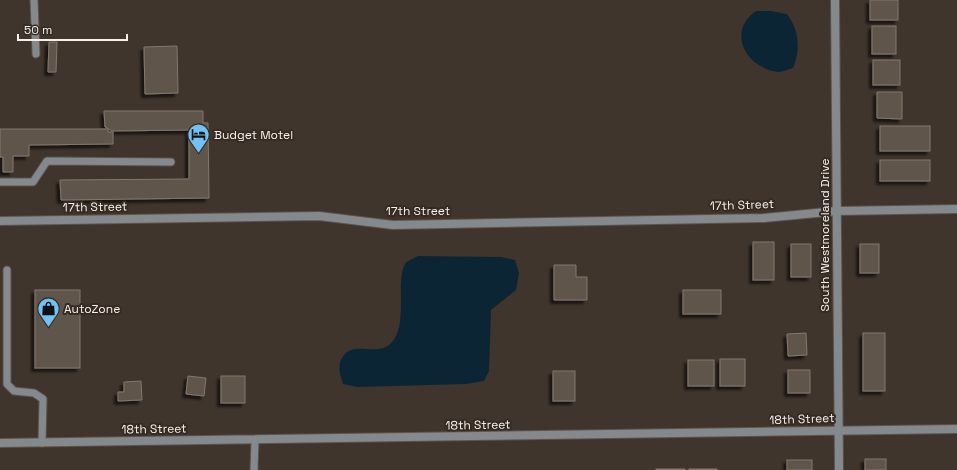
<svg xmlns="http://www.w3.org/2000/svg" width="957" height="470" viewBox="0 0 957 470" font-family="'Space Grotesk',sans-serif">
<defs>
<filter id="shadow"><feDropShadow dx="-3.5" dy="3.5" stdDeviation="1" flood-color="#0009"/></filter>
</defs>
<rect width="100%" height="100%" fill="#40352d"/>
<!-- water -->
<g fill="#0b2535">
<path d="M756,11H771L787,14C799,30 801,49 793,68C789,69 783,72 778,72C746,68 726,32 756,11Z"/>
<path d="M418,256L501,257L515,260L519,273L516,290L491,310L489,371L484,381L466,384L357,387L343,384C340,374 337,367 342,358C352,340 374,356 389,345C407,331 398,293 402,274C402,270 404,266 406,262Z"/>
</g>
<!-- building -->
<g fill="#60554c" stroke="#83776e" filter="url(#shadow)">
<rect x="870" y="0" width="28" height="20"/>
<rect x="872" y="26" width="24" height="28"/>
<path d="M49,42H57L56,72H48Z"/>
<path d="M177,46L178,93L145,94L144,47Z"/>
<rect x="873" y="60" width="27" height="25"/>
<path d="M877,92H902V119L877,118Z"/>
<path d="M104,111H203V123H208L209,198L61,200L60,180L189,179V130L112,131L105,127Z"/>
<rect x="880" y="126" width="50" height="25"/>
<path d="M0,129H108V132H113V144L29,145V156H13V172H3V157H0Z"/>
<rect x="880" y="160" width="50" height="21"/>
<rect x="753" y="242" width="21" height="38"/>
<rect x="791" y="244" width="20" height="33"/>
<rect x="860" y="244" width="19" height="29"/>
<path d="M554,265H576V277H587V300H554Z"/>
<rect x="35" y="290" width="45" height="78"/>
<rect x="683" y="290" width="38" height="24"/>
<path d="M806,333L807,355L788,356L787,334Z"/>
<rect x="863" y="333" width="22" height="58"/>
<rect x="720" y="359" width="25" height="27"/>
<rect x="688" y="360" width="26" height="26"/>
<rect x="788" y="370" width="22" height="23"/>
<rect x="553" y="371" width="22" height="30"/>
<path d="M188,376L206,378L204,396L186,394Z"/>
<rect x="221" y="376" width="24" height="27"/>
<path d="M141,381L142,400L118,401V392H124V382Z"/>
<rect x="865" y="459" width="21" height="11"/>
<rect x="787" y="460" width="25" height="10"/>
<rect x="656" y="469" width="29" height="1"/>
<rect x="689" y="469" width="28" height="1"/>
</g>
<g fill="none" stroke-linecap="round" stroke-linejoin="round">
<defs>
<g id="service">
<path d="M34,0L36,54"/>
<path d="M0,182H33L47,161L171,162"/>
<path d="M7,270V384L14,391L34,393L43,399L42,443"/>
<path d="M254,470L255,440"/>
</g>
<g id="minor">
<path d="M0,221L319,216L393,225L764,218L837,211L957,209"/>
<path d="M0,443L957,429"/>
</g>
<path id="tertiary" d="M835,0L839,470"/>
</defs>
<!-- service casing -->
<use href="#service" stroke="#5d534b" stroke-width="9"/>
<!-- minor casing -->
<use href="#minor" stroke="#5d534b" stroke-width="10"/>
<!-- tertiary casing -->
<use href="#tertiary" stroke="#5d534b" stroke-width="10"/>
<!-- service -->
<use href="#service" stroke="#84898e" stroke-width="7"/>
<!-- minor -->
<use href="#minor" stroke="#84898e" stroke-width="8"/>
<!-- tertiary -->
<use href="#tertiary" stroke="#84898e" stroke-width="8"/>
</g>
<!-- icons -->
<defs>
<symbol id="hotel-pin" viewBox="-11 -11 22 30"><path d="M0 17L-7.5 6A9.5 9.5 0 1 1 7.5 6Z" fill="#71c1f5" stroke="#352b23"/><path d="M-6-4.5h1.5V1H6V5H4.5V3h-9V5H-6ZM-4 0a1.8 1.8 0 1 1 3.6 0ZM.5 0V-2.5h3Q6-2.5 6 0Z" fill="#111"/></symbol>
<symbol id="shop-pin" viewBox="-11 -11 22 30"><path d="M0 17L-7.5 6A9.5 9.5 0 1 1 7.5 6Z" fill="#71c1f5" stroke="#352b23"/><path d="M-5-2.5h2.3a2.7 3.5 0 0 1 5.4 0H5L5.5 6h-11ZM-1.5-2.5h3a1.5 2.3 0 0 0-3 0Z" fill="#111"/></symbol>
</defs>
<g fill-rule="evenodd">
<use href="#hotel-pin" x="186" y="122" width="25" height="34"/>
<use href="#shop-pin" x="36" y="296" width="25" height="34"/>
</g>
<g text-anchor="middle" stroke-width="4" stroke-linejoin="round" paint-order="stroke">
<!-- poi labels -->
<g font-size="12" fill="#f7f0eb" stroke="#352b23" text-anchor="start">
<text x="214" y="139">Budget Motel</text>
<text x="64" y="313">AutoZone</text>
</g>
<!-- street labels -->
<g font-size="12" fill="#f7f0eb" stroke="#352b23">
<text transform="translate(742 205) rotate(-2)" y="4">17th Street</text>
<text transform="translate(95 207) rotate(-1)" y="4">17th Street</text>
<text x="418" y="215">17th Street</text>
<text transform="translate(825 235) rotate(-90)" y="4">South Westmoreland Drive</text>
<text transform="translate(802 419) rotate(-2)" y="4">18th Street</text>
<text transform="translate(478 425) rotate(-1)" y="4">18th Street</text>
<text transform="translate(154 429) rotate(-1)" y="4">18th Street</text>
</g>
</g>
<!-- scale -->
<path d="M18 34v6h109v-6" fill="none" stroke="#f7f0eb" stroke-width="2"/>
<text x="24" y="34" font-size="12" fill="#f7f0eb" stroke="#352b23" stroke-width="3" paint-order="stroke">50 m</text>
</svg>
